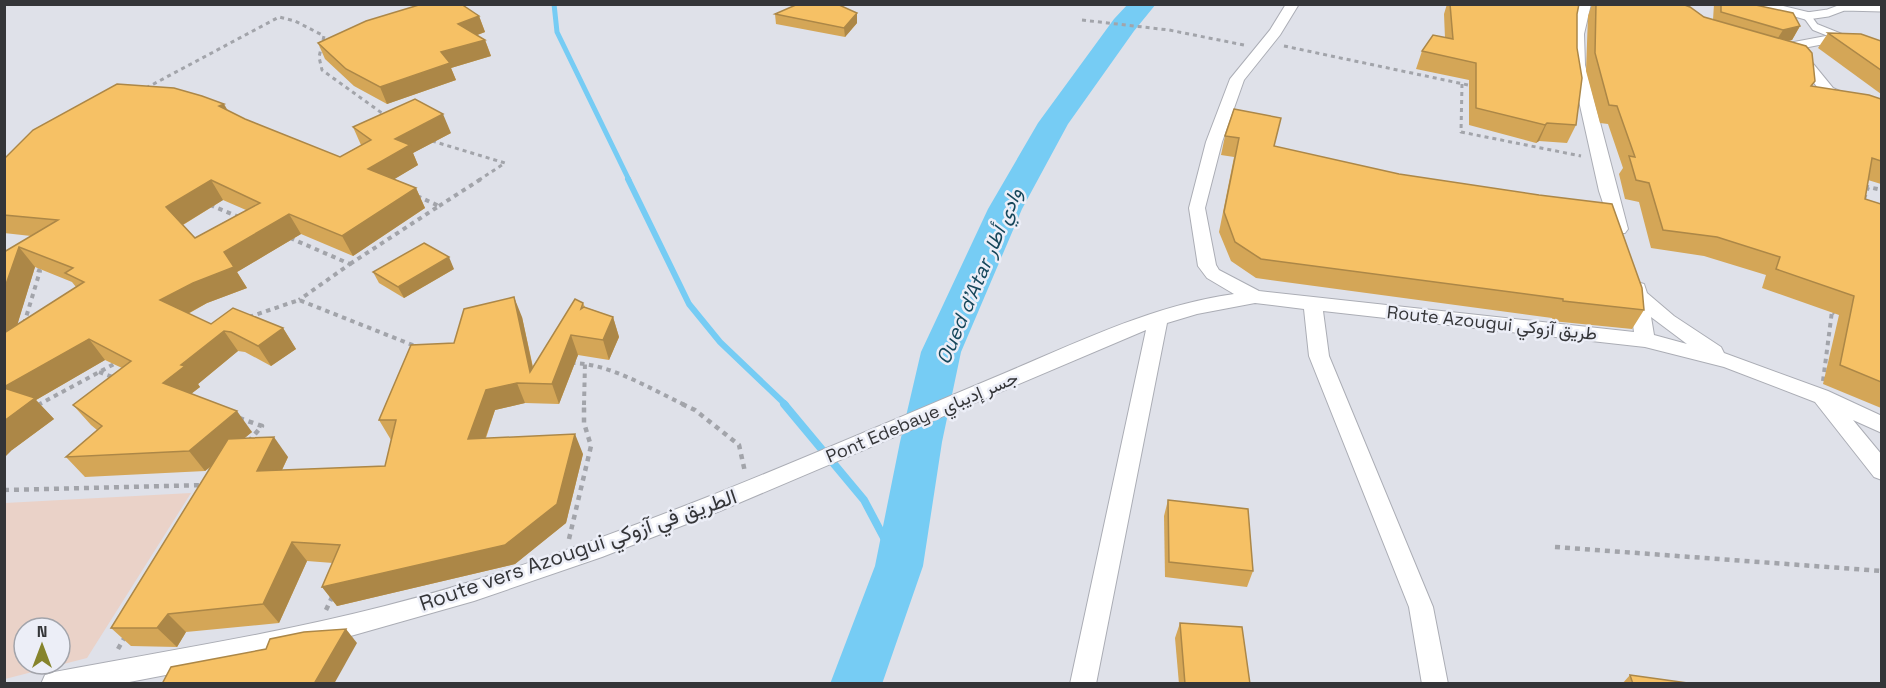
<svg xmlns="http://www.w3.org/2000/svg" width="1886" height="688" viewBox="0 0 1886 688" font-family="'Space Grotesk',Vazirmatn,sans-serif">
<rect width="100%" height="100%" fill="#dfe1e9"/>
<!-- education -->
<path fill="#ead2c8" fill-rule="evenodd" d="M191,493L87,658L5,679V503ZM24,628H60V664H24Z"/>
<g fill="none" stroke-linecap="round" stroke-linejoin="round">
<!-- stream-far2 -->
<path stroke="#76ccf4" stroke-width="5" d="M554,4L557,32L629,180"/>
<!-- stream-far1 -->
<path stroke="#76ccf4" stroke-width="6" d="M628,179L689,304L720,342L786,405"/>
<!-- stream -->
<path stroke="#76ccf4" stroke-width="8" d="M784,404L864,500L899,566"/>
<!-- river -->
<path fill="#76ccf4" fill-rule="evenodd" d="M1128,4H1156L1134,31L1068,124L1022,209L961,352L942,442L923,566L882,684H830L875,566L900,442L921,352L988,209L1038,123L1114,19Z"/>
<defs>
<path id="service" d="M1840,37L1815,27L1807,16L1828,13L1844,7L1882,8"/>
<g id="minor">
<path d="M1286,4H1299L1280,35L1244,80L1222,142L1205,208L1216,265L1219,270L1259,291L1634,332L1628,288L1630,284L1637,282L1644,284L1647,293L1674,316L1721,347L1724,353L1828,391L1882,416V433L1853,420L1882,455V480L1874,477L1815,402L1724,367L1645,347L1323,311L1329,356L1433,607L1448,684H1422L1409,607L1309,356L1304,309L1255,303L1197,314L1167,323L1096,684H1070L1146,330L720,511L602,557L474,601L340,639L197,669L119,684H41L45,675L54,672C165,651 276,634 385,606C494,578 600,539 705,498C805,458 905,415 1005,373C1078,342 1154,305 1234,294L1207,278L1198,266L1189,208L1206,142L1230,79L1270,30ZM1651,317L1687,344L1654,335Z"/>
<path d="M1578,4H1591L1584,34L1585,65L1628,229L1625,233H1613L1599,191L1571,65L1570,34Z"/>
<path d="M1750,4H1775L1812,13L1814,16L1807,20Z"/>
<path d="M1831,35C1849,35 1865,39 1882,48V58L1843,43L1819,45L1778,53L1771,49L1778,45Z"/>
<path d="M1797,53L1806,55L1833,88L1882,110V120L1823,94L1796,61L1790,57Z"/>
</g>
</defs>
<!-- service casing -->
<use href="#service" stroke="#abadb5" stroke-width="9"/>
<!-- minor casing -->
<use href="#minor" stroke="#abadb5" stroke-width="2"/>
<!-- path-far2 -->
<g stroke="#a2a4aa" stroke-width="3" stroke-dasharray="4 4" stroke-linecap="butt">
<path d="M1082,20L1169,30L1244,45"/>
<path d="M1284,46L1473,86"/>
<path d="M1462,84L1461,132L1581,156"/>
<path d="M146,88L279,17L295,21L324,36L319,57L322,70L386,116"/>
<path d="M432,141L505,163L479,180"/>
</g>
<!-- path-far1 -->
<g stroke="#a2a4aa" stroke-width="4" stroke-dasharray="4.5 4.5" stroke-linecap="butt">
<path d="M1864,199L1868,187L1882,190"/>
<path d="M210,205L239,217"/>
<path d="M439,206L481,179"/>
<path d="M290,238L350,264L299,300"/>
<path d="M350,264L439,206L417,196"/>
<path d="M249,317L299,300L415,346"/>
<path d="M24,324L40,271L30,267"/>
<path d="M571,363C610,363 650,389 685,405"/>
<path d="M99,372L115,378"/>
<path d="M1823,381L1832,311L1835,313"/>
<path d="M38,405L116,363"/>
<path d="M584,405L585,363"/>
</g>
<!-- path -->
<g stroke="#a2a4aa" stroke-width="4.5" stroke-dasharray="5 5" stroke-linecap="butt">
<path d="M682,404L695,410L739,445L745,472"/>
<path d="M239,418L262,426L249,441"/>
<path d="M4,490L205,485"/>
<path d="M569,539L591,446L584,423V404"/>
<path d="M1555,547L1882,571"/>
<path d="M326,610L333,595"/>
<path d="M118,649L126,635"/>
</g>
<!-- service -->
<use href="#service" stroke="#fff" stroke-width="7"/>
<!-- minor -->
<use href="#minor" fill="#fff" fill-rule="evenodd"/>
</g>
<!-- wall -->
<g fill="#d4a657" fill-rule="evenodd">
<path d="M1447,4H1579L1577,14L1576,125L1567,143L1539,141L1536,143L1469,125V80L1416,69L1422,51L1445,38L1444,14Z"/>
<path d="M1592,4H1682L1704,17L1713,20L1714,4H1751L1800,26L1792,40L1788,41L1812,86L1881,99V184L1868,180L1865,199L1881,204V408L1823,384L1839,315L1762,288L1766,275L1704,256L1651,248L1639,202L1625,199L1619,174L1623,168L1608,124L1600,123L1586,71L1588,16Z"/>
<path d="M775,14L857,23L845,37L776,24Z"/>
<path d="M479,16L485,32L477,35L485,40L491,56L451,68L456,80L387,104L354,86L325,59L318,43Z"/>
<path d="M1828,33L1881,41V94L1818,48Z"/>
<path d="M1234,109L1274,146L1644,310L1632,329L1552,321V318L1256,278L1231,261L1219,232L1234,157L1221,155L1225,136Z"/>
<path d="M227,110L245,119L340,157L361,145L353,127L451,133L413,153L418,165L394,179L416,188L425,208L353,256L301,234L237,272L247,288L207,303L188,314L211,324L283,328L296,349L271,366L245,352L238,351L198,384L200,387L191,394L252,432L243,439L288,457L282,470L385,466L391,440L379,420L454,343L522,317L533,367L583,303L585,307L613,317L619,337L609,360L578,355L559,404L525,403L495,410L486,438L583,454L566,523L515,564L337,606L322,587L333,563L307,561L279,623L186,632L177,647L131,646L111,628L212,466L205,471L85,477L66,457L97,430L91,425L73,405L122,368L105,360L36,400L54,419L12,450L4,252L31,236L4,233V159ZM223,200L246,210L195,238L183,225ZM35,267L72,282L76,287L17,325Z"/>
<path d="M454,269L404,298L379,283L373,272Z"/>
<path d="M1168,500L1253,571L1247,587L1165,577L1164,516Z"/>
<path d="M1180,623L1250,684H1179L1175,638Z"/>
<path d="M1630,675L1695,684H1622Z"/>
</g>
<!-- shaded-wall -->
<g fill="#ac8747">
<path d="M857,13V23L845,37L844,28Z"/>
<path d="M479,16L485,32L464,40L458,24Z"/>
<path d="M1800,26L1792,40L1774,44L1783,30Z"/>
<path d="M485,40L491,56L451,68L456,80L387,104L380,87L441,52Z"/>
<path d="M224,104L235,123L219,106Z"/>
<path d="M443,114L451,133L413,153L418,165L378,189L368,169L395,139Z"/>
<path d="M1547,123L1539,141L1536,143L1545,125Z"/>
<path d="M211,180L223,200L179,227L166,207Z"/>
<path d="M416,188L425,208L353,256L342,236Z"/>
<path d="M289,214L301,234L237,272L247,288L207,303L174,321L160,300L224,252Z"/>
<path d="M19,247L35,267L5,365L4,290Z"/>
<path d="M449,257L454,269L404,298L398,287Z"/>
<path d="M514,297L522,317L536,383L530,372Z"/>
<path d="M613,317L619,337L609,360L603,340Z"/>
<path d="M283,328L296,349L271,366L258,346Z"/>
<path d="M224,331L238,351L198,384L200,387L179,403L163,383L181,365Z"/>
<path d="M571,335L578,355L559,404L552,384Z"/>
<path d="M89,339L105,360L36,400L54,419L12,450L4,458V387Z"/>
<path d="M517,383L525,403L495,410L478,459L468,439L486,390Z"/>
<path d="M237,411L252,432L205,471L189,451Z"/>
<path d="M575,434L583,454L566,523L515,564L337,606L322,587Z"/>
<path d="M274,437L288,457L272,491L257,471Z"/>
<path d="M292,542L307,561L279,623L263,604Z"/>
<path d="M168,614L186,632L177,647L157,628Z"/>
<path d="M346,629L357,643L334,684H314Z"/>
</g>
<!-- building -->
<g fill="#f6c165" stroke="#ac8747" stroke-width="1.5" fill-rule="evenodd">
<path d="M422,4H461L479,16L458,24L485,40L441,52L450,63L380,87L346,69L318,43L366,21Z"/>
<path d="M798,4H837L857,13L844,28L775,14Z"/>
<path d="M1450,4H1579L1577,14V48L1582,78L1576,125L1547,123L1545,125L1476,108V63L1422,51L1433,35L1453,39Z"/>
<path d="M1596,4H1682L1690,7L1704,17L1806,46L1812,53L1815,81L1811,86L1869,95L1881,99V161L1872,158L1865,199L1881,204V382L1840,365L1854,296L1776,269L1780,257L1717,237L1663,230L1649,183L1636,180L1629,156L1635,157L1617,106L1609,105L1595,53Z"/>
<path d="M1721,4H1751L1793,13L1800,26L1783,30L1721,12Z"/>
<path d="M1828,33L1861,34L1881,41V70Z"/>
<path d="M117,84L174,88L202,96L224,104L219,106L245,119L340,157L371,140L353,127L415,99L443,114L395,139L410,145L368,169L416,188L342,236L289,214L224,252L234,267L193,283L160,300L211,324L233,308L283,328L258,346L231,332L224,331L181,365L185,366L163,383L237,411L189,451L66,457L102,426L73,405L131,361L89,339L4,387V333L84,282L65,273L73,268L19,247L4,290V252L58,220L4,215V159L33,130ZM211,180L260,203L195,238L166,207Z"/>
<path d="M1234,109L1281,118L1274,146L1399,174L1539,195L1612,204L1642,288L1644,310L1563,301V299L1261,259L1235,242L1224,212L1239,138L1225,136Z"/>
<path d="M424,243L449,257L398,287L373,272Z"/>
<path d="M514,297L530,372L575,299L583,303L581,309L584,307L613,317L603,340L571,335L552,384L517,383L486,390L468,439L575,434L557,504L505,545L322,587L340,545L292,542L263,604L168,614L157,628H111L228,439L274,437L257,471L385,466L396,420H379L411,345L454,343L464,309Z"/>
<path d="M4,388L35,398L4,421Z"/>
<path d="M1168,500L1248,509L1253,571L1169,562Z"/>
<path d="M1180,623L1242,627L1250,684H1185Z"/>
<path d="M346,629L314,684H162L171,667L266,649L270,639L304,632Z"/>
<path d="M1630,675L1695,684H1633Z"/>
</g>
<g text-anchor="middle" stroke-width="5" stroke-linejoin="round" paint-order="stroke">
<!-- street labels -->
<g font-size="18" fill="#343538" stroke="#eceef7">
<text transform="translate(1492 323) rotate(6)" y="6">Route Azougui طريق آزوكي</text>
<text transform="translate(922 417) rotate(-23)" y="6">Pont Edebaye جسر إديباي</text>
</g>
<!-- water labels -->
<g font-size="20" font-style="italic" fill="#16475b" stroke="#eceef7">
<text transform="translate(979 276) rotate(-67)" y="7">Oued d'Atar وادي أطار</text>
</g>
<!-- near-street labels -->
<g font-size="21" fill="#343538" stroke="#eceef7">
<text transform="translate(578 550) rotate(-19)" y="7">Route vers Azougui الطريق في آزوكي</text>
</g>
</g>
<!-- border -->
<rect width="1886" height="688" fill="none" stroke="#343538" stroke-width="12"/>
<!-- north arrow -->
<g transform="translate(42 646)"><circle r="28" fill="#eceef7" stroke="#a2a4ab" stroke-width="1.5"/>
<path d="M0-4.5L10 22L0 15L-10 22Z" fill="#86842c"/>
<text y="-9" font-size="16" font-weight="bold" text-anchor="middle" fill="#343538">N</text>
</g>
</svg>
